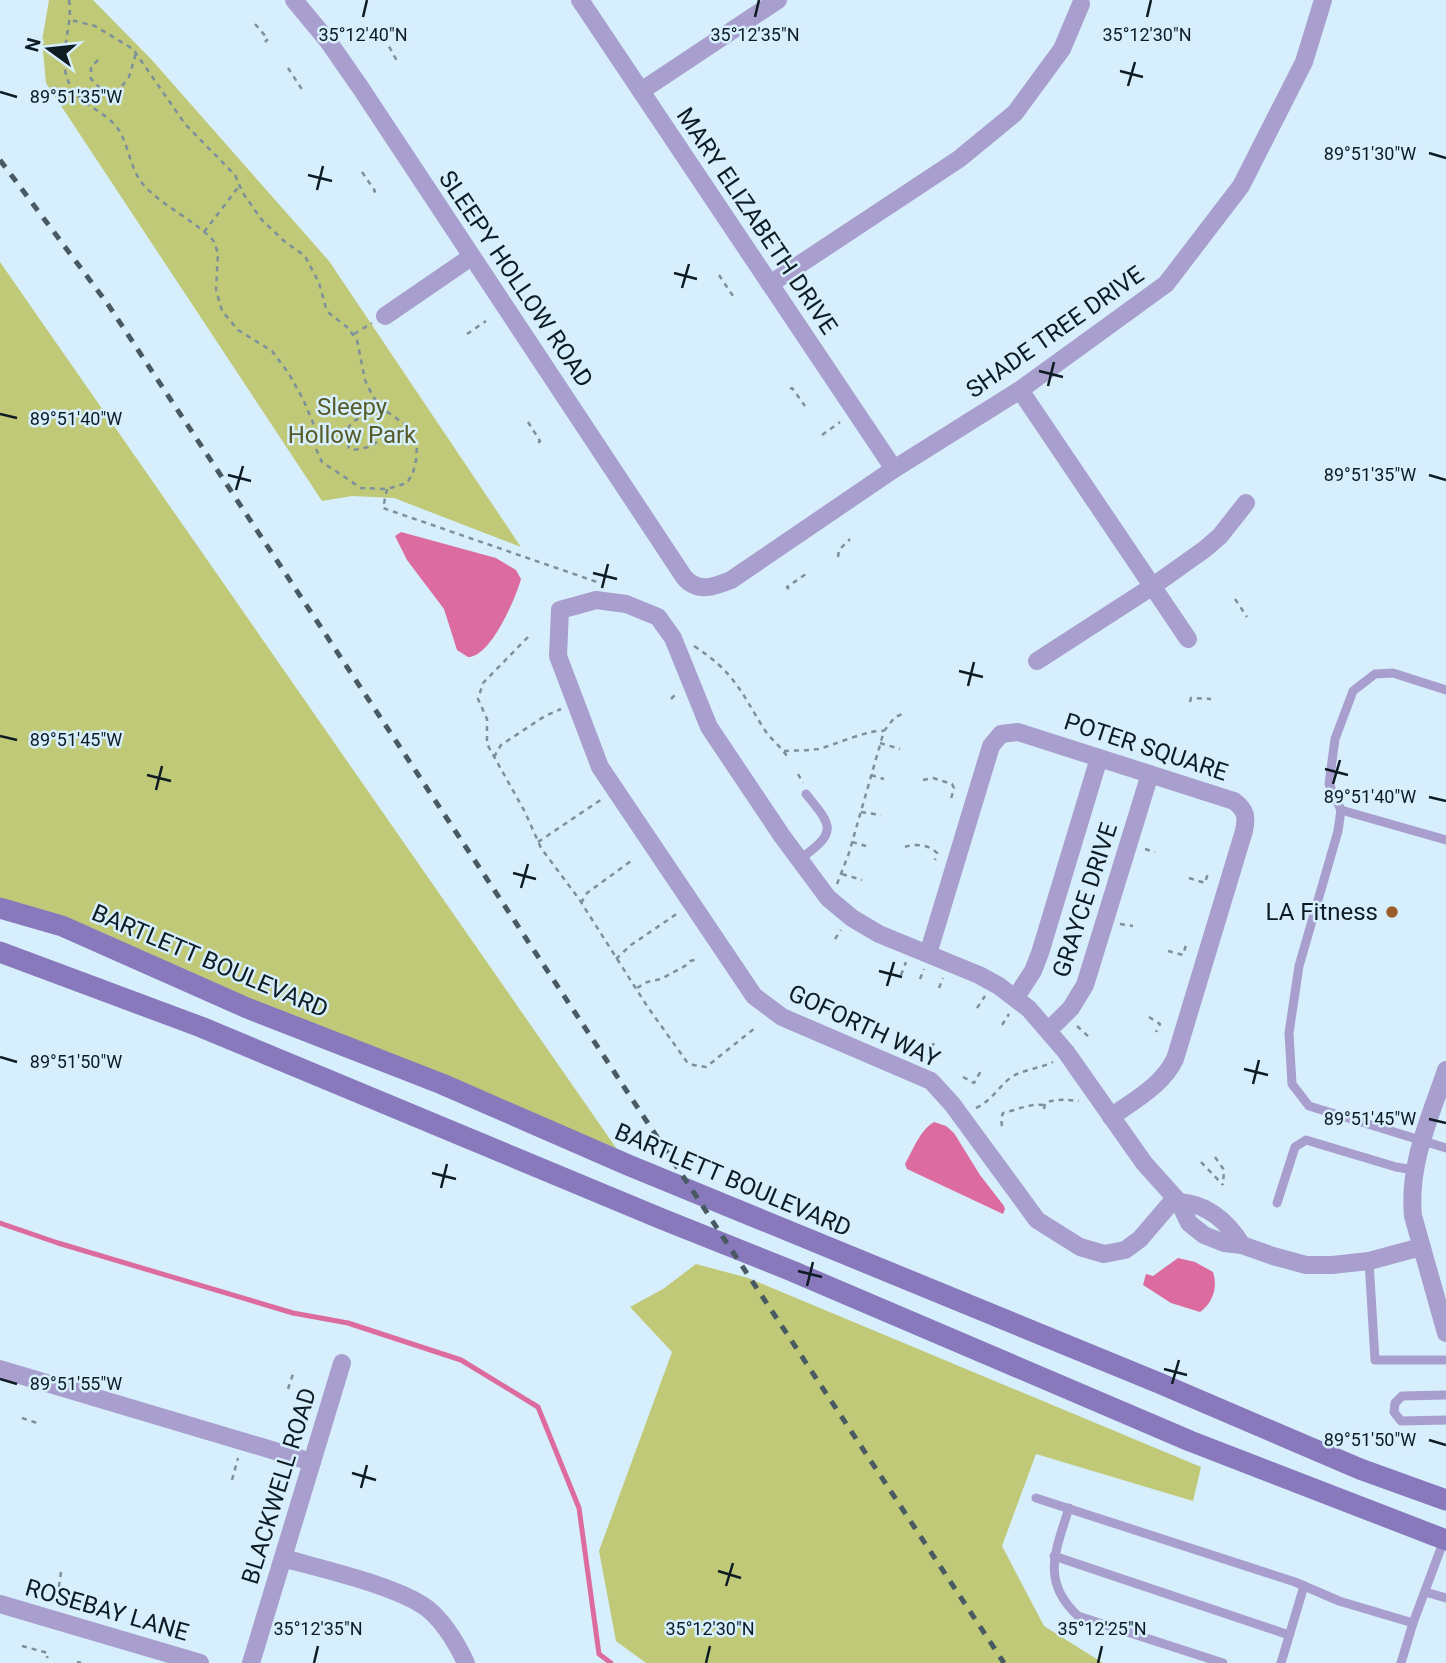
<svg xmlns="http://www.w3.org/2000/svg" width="1446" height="1663" viewBox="0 0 1446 1663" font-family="Roboto,sans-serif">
<rect width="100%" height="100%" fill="#d7eefc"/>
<!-- green -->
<g fill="#c0c977">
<path d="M49,0H93L151,59L329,261L521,547L394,498L352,496L322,501L46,83L42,41Z"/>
<path d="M0,262L628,1165L0,908Z"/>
<path d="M696,1264L748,1278L1201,1467L1193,1501L1036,1454L1002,1546L1044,1626L1103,1663H646L616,1641L599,1551L672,1352L630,1307L663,1289Z"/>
</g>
<!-- water -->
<g fill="#dc6c9f">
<path d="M401,532L496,558L516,570L521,579C516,598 490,658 468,657L457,650L444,609L407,560L395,536Z"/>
<path d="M934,1122L946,1126L954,1133L980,1175L1004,1206L1005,1209L1003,1214L907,1169L905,1164C913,1150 920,1130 934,1122Z"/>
<path d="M1178,1258L1195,1262L1213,1272C1218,1287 1213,1303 1200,1312L1171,1303L1143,1285L1146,1274L1153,1276Z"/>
</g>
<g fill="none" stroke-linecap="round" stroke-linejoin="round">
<!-- stream -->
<path stroke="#dc6c9f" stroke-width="5" d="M0,1223L58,1243L293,1313L348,1323L461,1360L538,1407L579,1508L599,1654L611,1663"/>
<!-- path -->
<g stroke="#7d909b" stroke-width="2.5" stroke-dasharray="5 5" stroke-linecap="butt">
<path d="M69,0C73,24 61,47 65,70C71,103 96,105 114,124C129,140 128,165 142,183C160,205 193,219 213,240L218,253L216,290L222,311L238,330L272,351L289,374L303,399L314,425L316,449L322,462L361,488L387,489L407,483L413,473L416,460L417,446L414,434L410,428L382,408L372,395L365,380L357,340L347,327L330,314L326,308L319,283L305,256L284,241L261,219L243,193L235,175L185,124L133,49L95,26L71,20"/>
<path d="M255,24L268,39L265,42"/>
<path d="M389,39L386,41L397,61"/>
<path d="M98,60L91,67V79L102,90L118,91L129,77L136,53"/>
<path d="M288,68L303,91"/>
<path d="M362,172L375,191L373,193"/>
<path d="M204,232L240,185"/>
<path d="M719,275L733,296L730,298"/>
<path d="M354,334L372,323"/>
<path d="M467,334L486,321"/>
<path d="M790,389L792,388L805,406"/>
<path d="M528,422L540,441L538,443"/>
<path d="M822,435L840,422"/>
<path d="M377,442L369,447L353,450L349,448C338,420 364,417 382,408"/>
<path d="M387,489L383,508L597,582"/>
<path d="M838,557L839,550L850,539"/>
<path d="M789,589L787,587L806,574"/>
<path d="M1235,599L1247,617"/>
<path d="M528,637L483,683L478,699L487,719V744L525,812L541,848L579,899L647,1006L687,1062L693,1065L706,1067L755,1028"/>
<path d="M694,646C734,672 740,690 764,729C771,740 782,747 788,758"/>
<path d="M671,699L678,692"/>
<path d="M1190,702L1191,698L1211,699"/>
<path d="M880,743L900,749"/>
<path d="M784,751C795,750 806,751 818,749C835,745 869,729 884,731"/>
<path d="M494,757L501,745L545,716L561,709"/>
<path d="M798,774L803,783"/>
<path d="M871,775L884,779"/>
<path d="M923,780L933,778L952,784L954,788L951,799"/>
<path d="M861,812L881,815"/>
<path d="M538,842L602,799"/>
<path d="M852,842L866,846"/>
<path d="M905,847C915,843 930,845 937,853L935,860"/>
<path d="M1145,849L1155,852"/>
<path d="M842,874L862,880"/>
<path d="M1189,878L1205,883L1208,873"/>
<path d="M837,884L849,853L884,731L895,717L905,713"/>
<path d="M581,903L587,893L631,861"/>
<path d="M1120,924L1133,926"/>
<path d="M835,939L841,930"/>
<path d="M1168,951L1183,955L1186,945"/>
<path d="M616,959L631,945L678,913"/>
<path d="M901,975L906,962"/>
<path d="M920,979L924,969"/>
<path d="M637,988L647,982L661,979L685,966L690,961L699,959"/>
<path d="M939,988L943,978"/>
<path d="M977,1008L985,996"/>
<path d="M1149,1017L1160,1024L1156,1032"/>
<path d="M1002,1025L1009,1014"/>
<path d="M1077,1026L1091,1039"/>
<path d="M918,1050L929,1055L935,1040"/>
<path d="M963,1077L974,1083L982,1069"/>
<path d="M976,1108C991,1101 998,1088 1010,1078C1023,1069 1039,1069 1053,1062"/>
<path d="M1044,1109L1045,1103C1058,1098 1067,1100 1079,1101"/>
<path d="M1002,1126L1001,1118L1003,1113C1017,1110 1031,1103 1044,1105"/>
<path d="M1215,1157L1224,1170L1223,1185"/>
<path d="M1201,1162L1223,1185"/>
<path d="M288,1389L294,1371"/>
<path d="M22,1418L37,1423L36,1426"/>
<path d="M232,1480L238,1458"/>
<path d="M61,1572L59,1586L67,1592"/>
<path d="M284,1622L309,1629"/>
<path d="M22,1646L48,1653L47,1658"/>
<path d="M77,1662L81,1663"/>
</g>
<!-- lane -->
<g stroke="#a89fce" stroke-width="9">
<path d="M1341,810L1329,784L1335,739L1353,691L1375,674L1393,673L1446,690"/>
<path d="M1446,840L1341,810L1338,831L1299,966L1289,1033L1292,1084L1309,1106L1446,1148"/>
<path d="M799,860C837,832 834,828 806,794"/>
<path d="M1277,1203L1295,1147L1306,1140L1396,1167L1414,1170"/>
<path d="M1369,1261L1375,1360H1446"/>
<path d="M1446,1395L1402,1396L1395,1403L1394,1412L1401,1421L1446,1420"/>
<path d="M1036,1498L1295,1582L1339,1601L1413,1623"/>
<path d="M1069,1508C1056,1550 1040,1581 1078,1616L1223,1663"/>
<path d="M1054,1556L1289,1635"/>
<path d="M1425,1592L1446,1598"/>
<path d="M1281,1663L1304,1586"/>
<path d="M1401,1663L1413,1623L1444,1540"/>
</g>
<!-- street -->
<g stroke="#a89fce" stroke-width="18">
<path d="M294,0L328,41L360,87L684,577C697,593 714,587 731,580L894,469L1020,390L1166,284L1241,186L1304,62L1323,0"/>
<path d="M580,0L894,469"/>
<path d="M641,91L778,0"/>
<path d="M770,284L959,159L1015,113L1062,49L1081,4"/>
<path d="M385,316L471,257"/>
<path d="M1020,390L1188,639"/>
<path d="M1037,661L1153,586L1205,549L1220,536L1246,503"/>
<path d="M928,954L991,746L1001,734L1018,732L1234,801C1246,810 1247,817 1244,831L1175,1059C1162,1086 1134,1100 1111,1117"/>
<path d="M1016,997L1033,971L1040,953L1099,758"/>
<path d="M1049,1030L1071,1008L1085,985L1150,774"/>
<path d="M1446,1070C1430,1118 1408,1164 1413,1216L1446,1333"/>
<path d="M1175,1198L1140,1239L1125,1250L1104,1254L1080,1247L1037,1220L952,1104L931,1081L782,1017L754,996L600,767L558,656L560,610L596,600L626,604L658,617L673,638L709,727L782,836L828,898L852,918L879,934L979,975L999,986L1029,1009L1066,1052L1144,1163L1179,1202L1189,1223L1204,1235L1224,1243L1242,1245L1273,1256L1306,1265H1332L1369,1261L1421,1247"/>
<path d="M1179,1202C1208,1204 1227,1221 1242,1245"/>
<path d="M0,1369L312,1462"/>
<path d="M283,1558C321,1569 399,1586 428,1609C445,1623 457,1644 466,1663"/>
<path d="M0,1604L200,1663"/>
<path d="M251,1663L342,1363"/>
</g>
<!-- secondary -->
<g stroke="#8879bd" stroke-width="21">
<path d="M0,908L62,926L247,1008L442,1084L628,1165L1159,1383L1360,1469L1446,1500"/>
<path d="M0,952L201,1027L662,1219L792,1271L1190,1441L1446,1540"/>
</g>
<!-- rail -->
<path stroke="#495a63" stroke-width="5" stroke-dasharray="9 9" stroke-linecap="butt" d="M0,160L107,303L1004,1663"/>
</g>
<!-- ticks -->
<path fill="none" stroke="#0d1b23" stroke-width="2.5" d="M363,17L367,0M755,17L759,0M1147,17L1151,0M1120,71L1143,77M1128,86L1135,62M0,92L17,97M1429,153L1446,158M308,175L332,181M317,190L323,166M674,273L697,279M682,288L689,264M1039,371L1063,377M1048,386L1054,362M0,414L17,418M228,475L251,481M1429,475L1446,480M236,490L243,466M593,573L617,579M602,588L608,564M959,671L983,677M968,686L974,662M0,736L17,740M1325,769L1348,775M147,775L171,781M1333,784L1340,760M156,790L162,766M1429,797L1446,801M513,873L536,879M521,888L528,864M879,971L902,977M887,986L894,962M0,1057L17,1062M1244,1069L1268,1075M1253,1084L1259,1060M1429,1119L1446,1123M432,1173L456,1179M441,1188L447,1164M798,1271L822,1277M807,1286L813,1262M1164,1369L1187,1375M0,1379L17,1384M1172,1384L1179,1360M1429,1440L1446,1445M352,1473L376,1480M361,1488L367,1465M718,1571L741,1578M726,1586L733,1563M314,1663L318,1646M706,1663L710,1646M1098,1663L1102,1646"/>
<!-- markers -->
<circle fill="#9e5b2b" stroke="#d7eefc" stroke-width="2.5" cx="1392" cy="912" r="7"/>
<g text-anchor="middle" stroke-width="5" stroke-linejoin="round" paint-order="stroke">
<!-- street labels -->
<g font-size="24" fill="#0d1b23" stroke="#d7eefc">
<text transform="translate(757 221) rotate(56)" y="8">MARY ELIZABETH DRIVE</text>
<text transform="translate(516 279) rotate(56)" y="8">SLEEPY HOLLOW ROAD</text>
<text transform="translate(1055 332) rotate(-35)" y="8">SHADE TREE DRIVE</text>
<text transform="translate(1146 747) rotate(18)" y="8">POTER SQUARE</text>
<text transform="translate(1085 900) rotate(-72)" y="8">GRAYCE DRIVE</text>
<text transform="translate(210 961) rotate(23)" y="8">BARTLETT BOULEVARD</text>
<text transform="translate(864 1026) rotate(25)" y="8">GOFORTH WAY</text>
<text transform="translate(733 1180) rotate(23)" y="8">BARTLETT BOULEVARD</text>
<text transform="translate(279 1486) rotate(-73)" y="8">BLACKWELL ROAD</text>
<text transform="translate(107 1610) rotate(16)" y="8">ROSEBAY LANE</text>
</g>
<!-- park labels -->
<g font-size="24" fill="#565b28" stroke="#d7eefc">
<text x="352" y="415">Sleepy<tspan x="352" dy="28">Hollow Park</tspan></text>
</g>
<!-- poi labels -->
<g font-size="24" fill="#0d1b23" stroke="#d7eefc" text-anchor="end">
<text x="1378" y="920">LA Fitness</text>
</g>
</g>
<g font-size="18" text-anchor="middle" fill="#0d1b23" stroke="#d7eefc" stroke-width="5" stroke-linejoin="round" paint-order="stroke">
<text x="363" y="41">35°12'40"N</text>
<text x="755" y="41">35°12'35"N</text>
<text x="1147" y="41">35°12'30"N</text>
<text x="76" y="103">89°51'35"W</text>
<text x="1370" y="160">89°51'30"W</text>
<text x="76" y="425">89°51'40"W</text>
<text x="1370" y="481">89°51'35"W</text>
<text x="76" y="746">89°51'45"W</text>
<text x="1370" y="803">89°51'40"W</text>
<text x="76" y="1068">89°51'50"W</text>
<text x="1370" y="1125">89°51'45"W</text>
<text x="76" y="1390">89°51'55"W</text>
<text x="1370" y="1446">89°51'50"W</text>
<text x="318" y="1635">35°12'35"N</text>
<text x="710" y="1635">35°12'30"N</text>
<text x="1102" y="1635">35°12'25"N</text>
</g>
<!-- north arrow -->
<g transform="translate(49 49) rotate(285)" stroke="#d7eefc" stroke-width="5" paint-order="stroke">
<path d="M0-5L12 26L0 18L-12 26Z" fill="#0d1b23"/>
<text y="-10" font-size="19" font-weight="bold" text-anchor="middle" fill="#0d1b23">N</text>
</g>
</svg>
